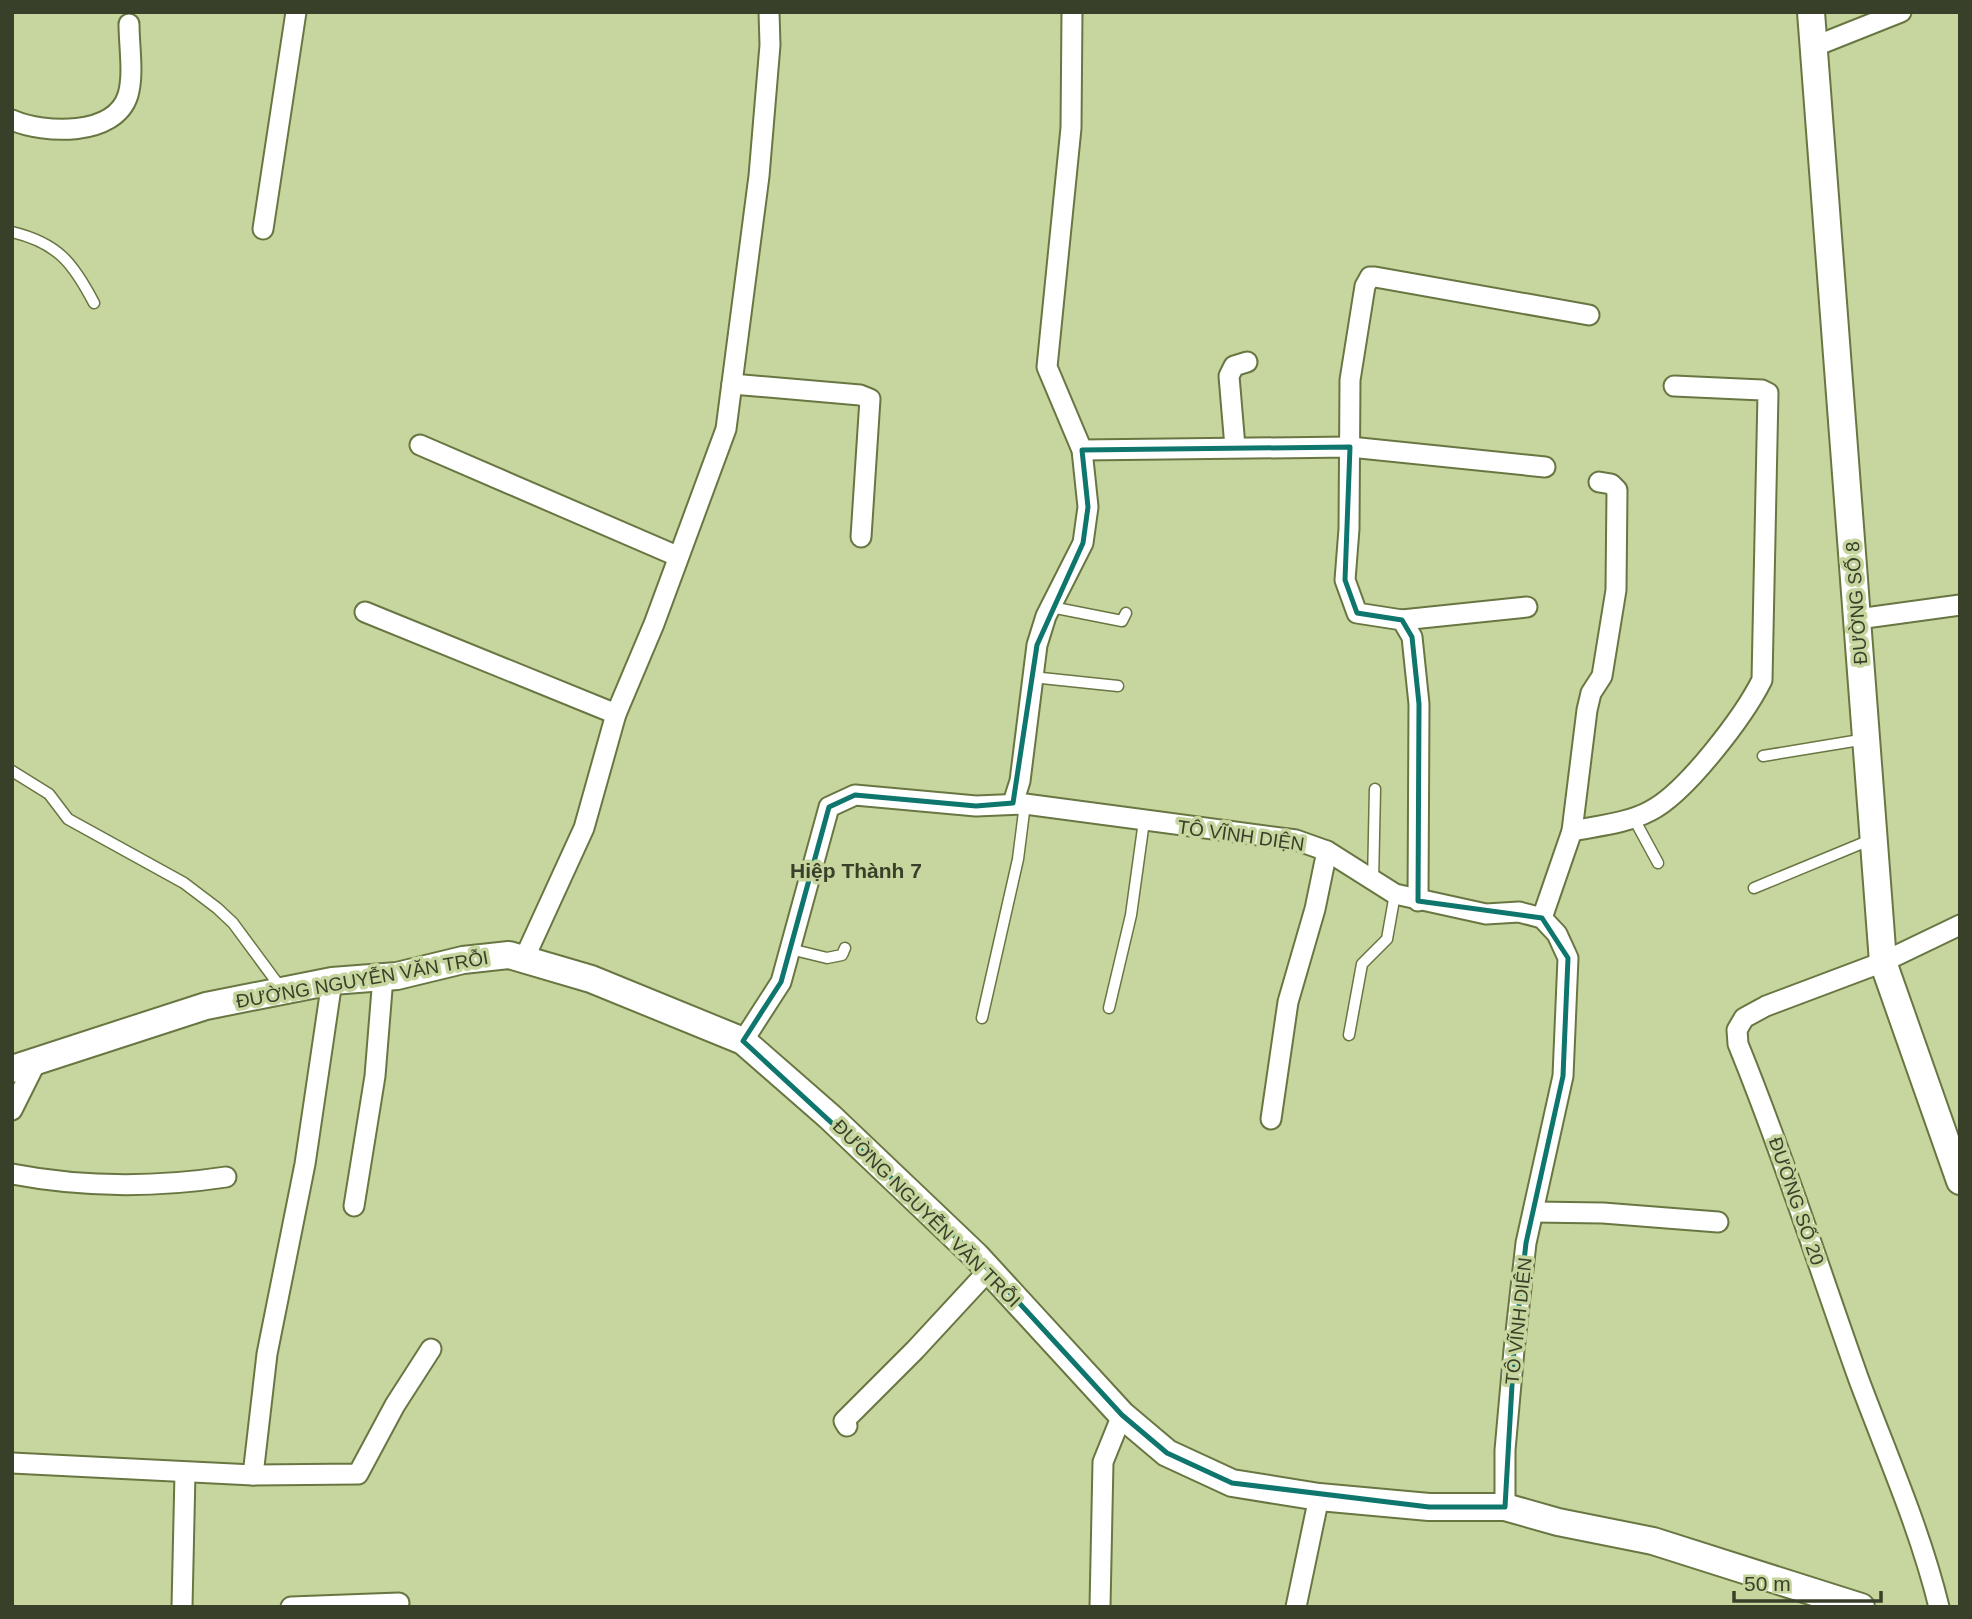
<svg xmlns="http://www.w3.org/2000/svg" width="1972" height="1619" viewBox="0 0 1972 1619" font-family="Helvetica,sans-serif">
<rect width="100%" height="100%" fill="#c6d69e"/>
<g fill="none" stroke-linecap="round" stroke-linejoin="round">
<defs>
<g id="lane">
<path d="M12,232C58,243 73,263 94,303"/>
<path d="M1051,607L1122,621L1126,613"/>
<path d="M1032,677L1118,686"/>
<path d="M1763,756L1866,739"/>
<path d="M12,771L49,794L68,819L184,883L217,908L233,923L281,988"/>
<path d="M1633,817L1658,863"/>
<path d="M1373,882L1375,789"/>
<path d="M1754,888L1870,840"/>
<path d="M790,949L827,958L842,955L845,948"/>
<path d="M1109,1008L1131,915L1144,821"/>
<path d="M982,1018L1018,859L1025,804"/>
<path d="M1349,1035L1362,964L1387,939L1395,894"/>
</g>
<g id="street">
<path d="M1813,47L1901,12"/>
<path d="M12,120C44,134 115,137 128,95C134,74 129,46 129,24"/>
<path d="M263,229L296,12"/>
<path d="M732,384L860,395L870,399L861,537"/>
<path d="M420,445L677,556"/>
<path d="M1235,447L1229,376L1234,366L1247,362"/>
<path d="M1082,450L1350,447L1545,467"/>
<path d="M365,612L616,714"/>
<path d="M1858,619L1960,605"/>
<path d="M1402,620L1527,607"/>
<path d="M1013,803L1020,781L1037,645L1046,616L1083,543L1088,507L1082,450L1047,367L1071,128L1072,12"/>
<path d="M1572,831L1587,710L1591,693L1602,676L1616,590L1617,490L1611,484L1599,482"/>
<path d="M1418,901L1419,704L1412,637L1402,620L1357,613L1345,580L1349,529L1350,380L1365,286L1370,277H1375L1589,315"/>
<path d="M1542,918L1572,831C1597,826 1628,823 1650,811C1686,793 1744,716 1762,680L1768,393L1762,390L1674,386"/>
<path d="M524,959L584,828L616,714L654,624L726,429L759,176L770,45L769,12"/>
<path d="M743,1041L781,982L829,807L855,795L976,806L1025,804L1296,840L1327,851L1395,894L1486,914L1519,912L1542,918L1557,934L1568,958L1563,1076L1526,1243L1514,1350L1505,1450V1507"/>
<path d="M12,1110L36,1062"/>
<path d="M1271,1119L1288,1002L1315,909L1327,851"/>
<path d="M12,1174C85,1188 153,1188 226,1177"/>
<path d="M354,1206L375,1076L383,977"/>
<path d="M1534,1212L1603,1213L1718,1222"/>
<path d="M847,1426L844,1421L915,1350L989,1270"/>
<path d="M12,1463L253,1475L358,1474L395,1405L431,1349"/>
<path d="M253,1475L267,1354L305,1164L332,981"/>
<path d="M182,1607L185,1473"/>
<path d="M291,1607L399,1603"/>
<path d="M1100,1607L1103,1462L1122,1415"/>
<path d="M1296,1607L1319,1497"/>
<path d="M1939,1607C1920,1529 1887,1455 1859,1380C1819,1268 1783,1155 1738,1044L1737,1030L1744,1018L1766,1006L1883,962L1960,925"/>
</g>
<g id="secondary">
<path d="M1811,12L1883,962L1960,1181"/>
<path d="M12,1069L206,1006L332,981L397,976L463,960L509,955L591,979L743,1041L830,1117L976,1256L1122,1415L1167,1453L1232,1483L1319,1497L1429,1507H1505L1558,1522L1653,1541L1861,1607"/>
</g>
</defs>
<!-- lane casing -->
<use href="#lane" stroke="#687642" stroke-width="13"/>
<!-- street casing -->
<use href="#street" stroke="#687642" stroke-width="23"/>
<!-- secondary casing -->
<use href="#secondary" stroke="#687642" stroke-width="30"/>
<!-- lane -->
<use href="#lane" stroke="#fff" stroke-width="10"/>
<!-- street -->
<use href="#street" stroke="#fff" stroke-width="19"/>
<!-- secondary -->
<use href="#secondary" stroke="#fff" stroke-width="26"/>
</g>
<!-- marked area -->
<path fill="none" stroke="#0f766e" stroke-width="5" stroke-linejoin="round" d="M1350,447L1345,580L1357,613L1402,620L1412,637L1419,704L1418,901L1542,918L1568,958L1563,1076L1526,1243L1514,1350L1505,1507H1429L1232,1483L1167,1453L1122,1415L976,1256L743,1041L781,982L829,807L855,795L976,806L1013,803L1037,645L1083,543L1088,507L1082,450Z"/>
<g text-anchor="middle" stroke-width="7" stroke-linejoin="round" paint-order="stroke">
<!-- street labels -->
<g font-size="19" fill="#394029" stroke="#c6d69e">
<text transform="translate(1856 603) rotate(-94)" y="7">ĐƯỜNG SỐ 8</text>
<text transform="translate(1241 835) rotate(8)" y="7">TÔ VĨNH DIỆN</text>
<text transform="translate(362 979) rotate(-10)" y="7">ĐƯỜNG NGUYỄN VĂN TRỖI</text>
<text transform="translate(1797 1201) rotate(71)" y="7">ĐƯỜNG SỐ 20</text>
<text transform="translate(927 1213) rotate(45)" y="7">ĐƯỜNG NGUYỄN VĂN TRỖI</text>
<text transform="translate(1518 1321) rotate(-84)" y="7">TÔ VĨNH DIỆN</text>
</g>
<!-- neighbourhood labels -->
<g font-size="21" font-weight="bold" fill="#394029" stroke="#c6d69e">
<text x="856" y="878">Hiệp Thành 7</text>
</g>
</g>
<!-- border -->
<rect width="1972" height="1619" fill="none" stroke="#394029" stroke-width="28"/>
<!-- scale -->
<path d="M1734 1591v10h147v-10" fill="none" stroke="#394029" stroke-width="3.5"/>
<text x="1744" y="1591" font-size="21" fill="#394029" stroke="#c6d69e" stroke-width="5" paint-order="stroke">50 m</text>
</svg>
